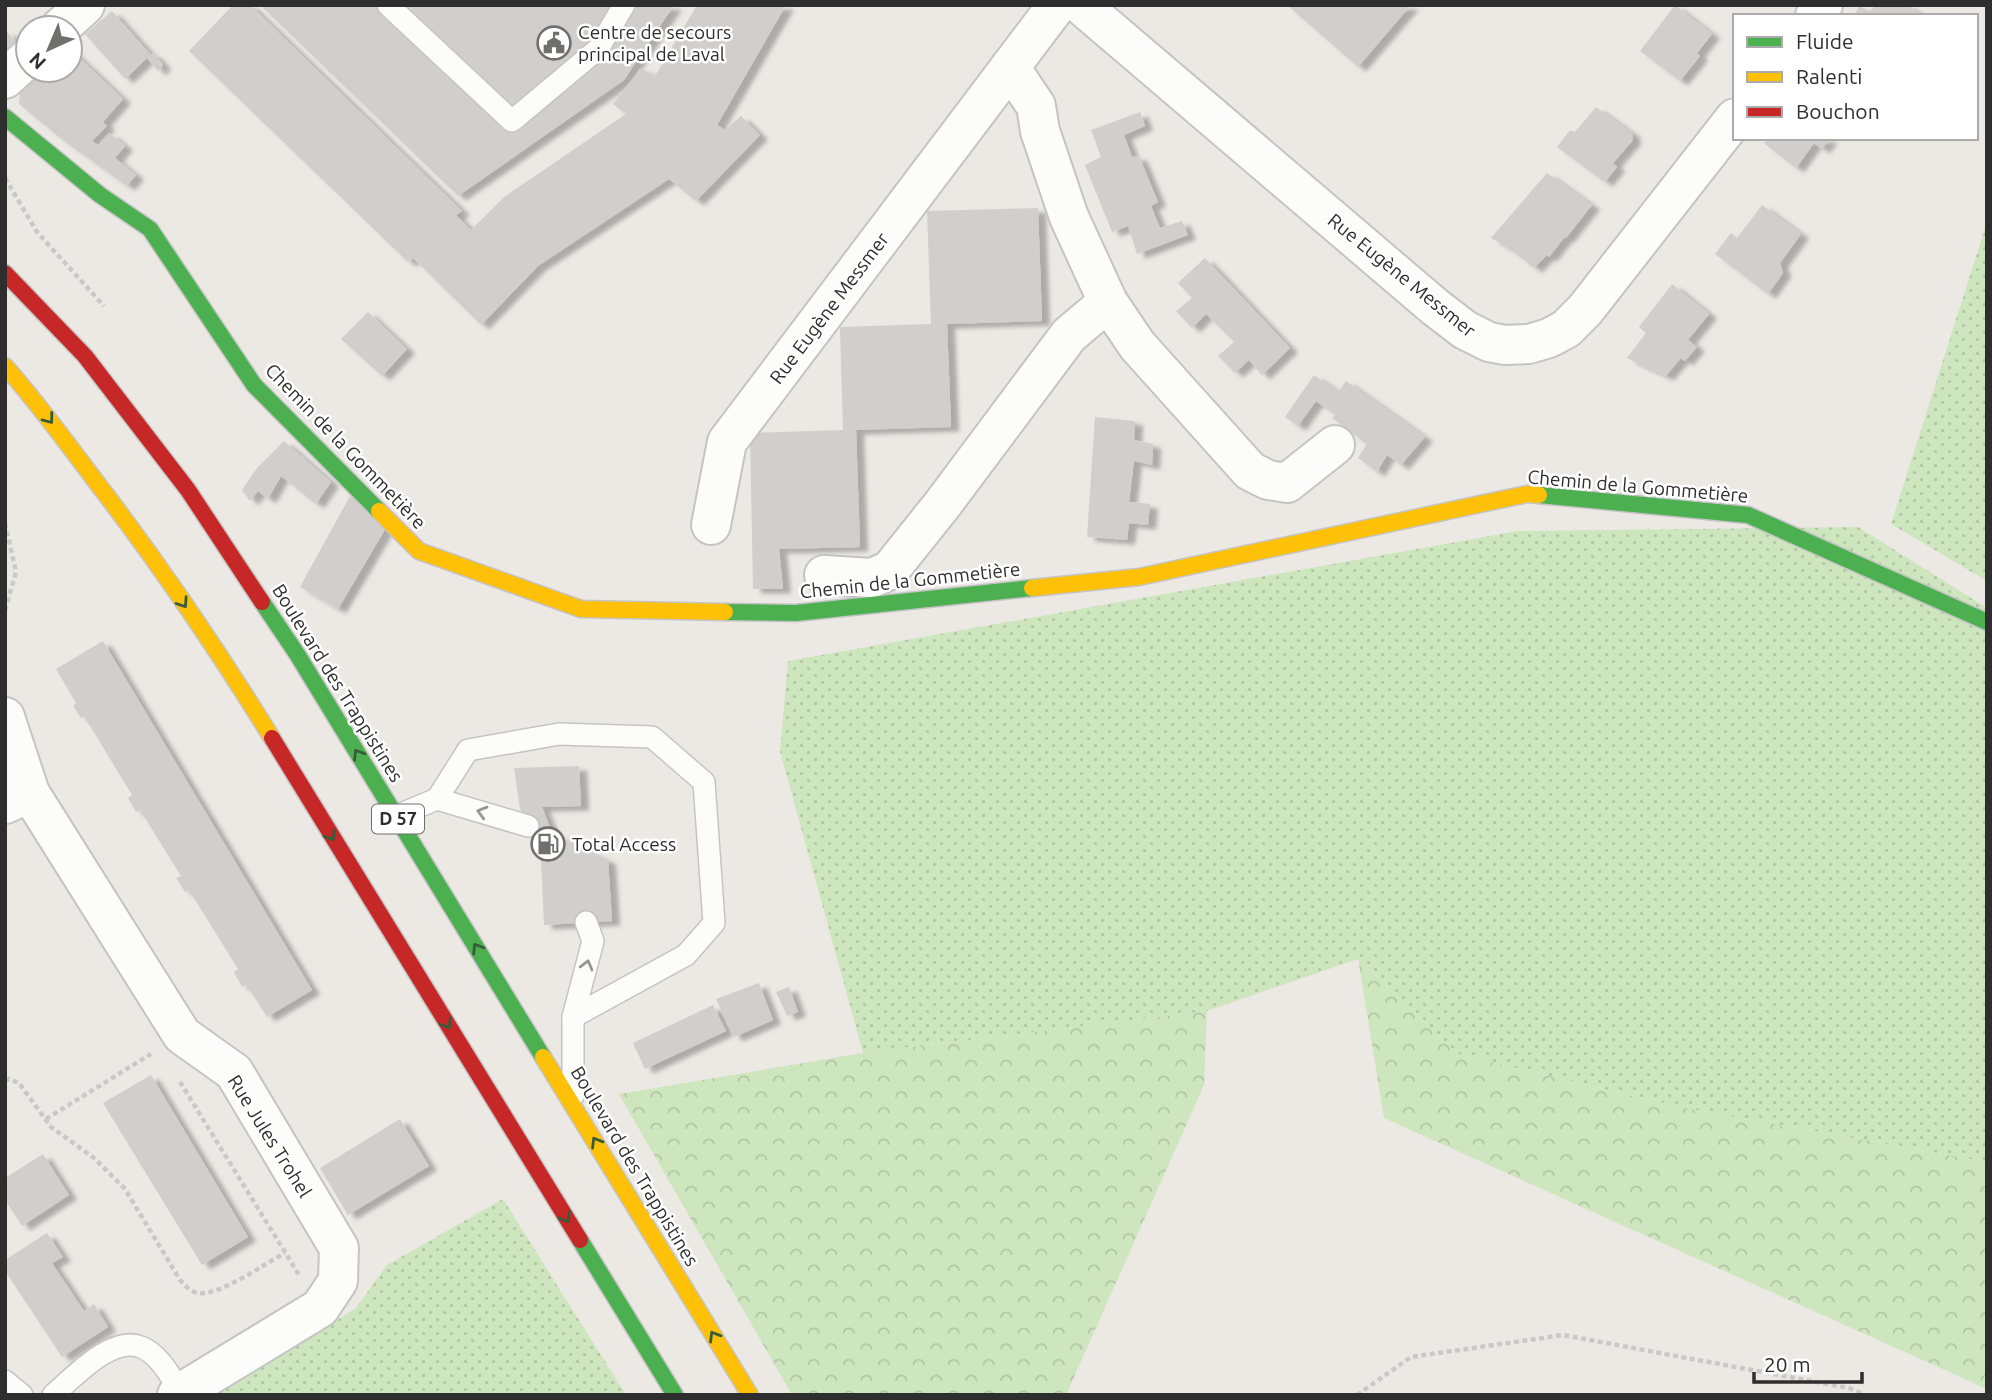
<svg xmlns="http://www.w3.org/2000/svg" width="1992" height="1400" viewBox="0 0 1992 1400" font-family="Ubuntu,sans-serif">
<defs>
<pattern id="grass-dots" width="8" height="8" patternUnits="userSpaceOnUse" patternTransform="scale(1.75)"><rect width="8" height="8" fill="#cee6be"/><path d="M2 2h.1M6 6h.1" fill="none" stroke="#b1c6a4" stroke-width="1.8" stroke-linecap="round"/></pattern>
<pattern id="forest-crowns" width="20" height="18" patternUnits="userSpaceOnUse" patternTransform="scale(1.75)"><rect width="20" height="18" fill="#cee6be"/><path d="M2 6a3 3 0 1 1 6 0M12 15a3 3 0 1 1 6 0" fill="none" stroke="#b1c6a4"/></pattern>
<filter id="shadow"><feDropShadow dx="8" dy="4.5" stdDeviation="2" flood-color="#0004"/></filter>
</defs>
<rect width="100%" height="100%" fill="#ece8e4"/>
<!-- grass -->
<g fill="url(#grass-dots)">
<path d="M1987,222V581L1891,524Z"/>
<path d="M1858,527L1987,608V1162L1684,1108L1457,1054L1358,959L1207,1011L863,1053L780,751L788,661L1518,531Z"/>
<path d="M503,1199L626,1395H217L355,1309L387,1265Z"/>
</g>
<!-- forest -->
<g fill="url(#forest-crowns)">
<path d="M1358,959L1457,1054L1684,1108L1987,1162V1389L1384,1118Z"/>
<path d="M1207,1011L1204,1085L1066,1395H792L619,1094L863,1053Z"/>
</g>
<!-- building -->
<g fill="#d1cecb" filter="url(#shadow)">
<path d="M233,5H250L462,211L456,215L471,230L504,197L626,114L613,104L641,68L655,76L697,5H786L717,125L725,130L741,116L760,135L696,201L669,179L538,266L481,325L413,258L408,262L189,51Z"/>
<path d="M260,5H674L624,80L458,196Z"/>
<path d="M1287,5H1411L1358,67Z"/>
<path d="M1675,5L1712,34L1697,53L1700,56L1680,81L1640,51Z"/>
<path d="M1875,5H1908L1922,16H1853L1860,6L1870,12Z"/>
<path d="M112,11L151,55L153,53L163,65L158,71L147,58L125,79L85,34Z"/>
<path d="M5,29L15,42L5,51Z"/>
<path d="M70,49L123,99L103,122L107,126L92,141L98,145L109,133L125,146L115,158L136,175L127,186L63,140L19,104L20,90L44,70L48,72L50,70H70Z"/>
<path d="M1596,107L1632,133L1633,140L1613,163L1617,167L1605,182L1557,147L1570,130L1575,132Z"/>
<path d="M1140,112L1145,126L1124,135L1132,157L1139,156L1158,202L1151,206L1160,228L1182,221L1188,235L1137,254L1128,226L1112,232L1085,165L1101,157L1091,130Z"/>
<path d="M1768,138H1830L1822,149L1814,143L1796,168L1764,143Z"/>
<path d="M1547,173L1592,205L1566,238H1564L1549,257L1547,255L1534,268L1510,249L1491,238Z"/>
<path d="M1762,205L1801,234L1780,263L1783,273L1768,294L1715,254L1731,233L1737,238Z"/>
<path d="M1038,208L1042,321L947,324L951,427L856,430L860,547L779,549L783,589H753L750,433L843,430L840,327L931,324L927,211Z"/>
<path d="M1205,258L1290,348L1262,375L1249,360L1235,373L1218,356L1234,342L1206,314L1192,328L1176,311L1192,298L1178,283Z"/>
<path d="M1672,284L1709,314L1688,340L1697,347L1685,361L1681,358L1666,376L1627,358L1646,333L1639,327Z"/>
<path d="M368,312L407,349L382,376L341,339Z"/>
<path d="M1314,375L1338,392L1346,381L1425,437L1401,465L1387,455L1377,472L1358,458L1367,444L1332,418L1336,415L1316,401L1298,426L1285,417Z"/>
<path d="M1095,417L1135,421L1134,440L1153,444L1152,465L1134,461L1129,502L1150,504L1148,525L1129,523L1127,540L1087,537Z"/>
<path d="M284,441L331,482L316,504L281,476L268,499L258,491L250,501L242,490L257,468Z"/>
<path d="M350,496L387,526L338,609L300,587Z"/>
<path d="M103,641L312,990L267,1017L246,984L242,987L234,972L238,969L189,890L185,892L176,878L181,876L140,810L136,812L128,798L132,795L84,716L81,718L73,706L76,703L56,669Z"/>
<path d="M579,766L581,806L542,807L552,833L608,860L612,921L544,925L541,861L520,809L514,768Z"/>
<path d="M759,983L773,1020L734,1037L716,999Z"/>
<path d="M789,987L798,1012L787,1016L776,992Z"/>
<path d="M713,1005L726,1031L645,1069L633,1043Z"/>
<path d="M151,1075L248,1237L202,1265L103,1103Z"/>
<path d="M400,1119L429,1166L348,1215L320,1168Z"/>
<path d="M43,1154L69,1195L22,1226L5,1200V1178Z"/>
<path d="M47,1233L63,1257L52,1263L84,1311L94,1304L108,1327L62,1357L5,1271V1260Z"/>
</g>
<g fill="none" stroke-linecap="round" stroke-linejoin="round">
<defs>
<g id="lane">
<path d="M388,5L512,121L598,49L624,5"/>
<path d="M437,799L528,826"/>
<path d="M396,816L437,799L468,750L559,734L652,737L704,782L714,923L686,955L573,1017"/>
<path d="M573,1096V1017L593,941L586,922"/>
<path d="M5,1381L22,1395"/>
<path d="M53,1395C74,1377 112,1335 141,1347C159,1354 171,1377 181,1392"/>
</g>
<g id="street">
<path d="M1081,5L1435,307L1465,330L1489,342L1505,345L1529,344L1549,338L1566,329L1585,310L1735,118"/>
<path d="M1815,16L1823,5"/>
<path d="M60,28L85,5"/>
<path d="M1010,67L1036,106L1040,131L1069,217L1108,302L1137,345L1250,471L1268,480L1287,483L1335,445"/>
<path d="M5,79L28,58"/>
<path d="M711,525L727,442L1057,5"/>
<path d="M824,575L872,578L890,570L942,505L1069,335L1108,302"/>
<path d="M5,717L30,793"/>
<path d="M5,804L30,793L182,1035L234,1072L339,1248L338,1281L320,1308L177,1395"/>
</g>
<g id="fast">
<path d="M5,117L100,195L150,229L254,385L379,511"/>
<path d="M1539,495L1748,515L1987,622"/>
<path d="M262,602L297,654L543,1057"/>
<path d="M725,612L796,613L1032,588"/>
<path d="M580,1240L675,1395"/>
</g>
<g id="slow">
<path d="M5,366C37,402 65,440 94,479C158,562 217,649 272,738"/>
<path d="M379,511L419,551L581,609L725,612"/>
<path d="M1032,588L1139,577L1527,494L1539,495"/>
<path d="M543,1057L750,1395"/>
</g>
<g id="jam">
<path d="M5,273L85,356L188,490L262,602"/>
<path d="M272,738L580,1240"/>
</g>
</defs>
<!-- lane casing -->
<use href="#lane" stroke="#c5c4c5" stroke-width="24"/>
<!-- street casing -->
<use href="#street" stroke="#c5c4c5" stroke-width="42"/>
<!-- fast casing -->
<use href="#fast" stroke="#c5c4c5" stroke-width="19"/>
<!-- slow casing -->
<use href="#slow" stroke="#c5c4c5" stroke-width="19"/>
<!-- jam casing -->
<use href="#jam" stroke="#c5c4c5" stroke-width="19"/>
<!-- path -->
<g stroke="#c9c9c8" stroke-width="4.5" stroke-dasharray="5 3.5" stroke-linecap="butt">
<path d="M5,178L37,232L104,306"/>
<path d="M5,523L16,572L5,610"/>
<path d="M5,1081L9,1079L19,1083L51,1127L94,1158L125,1189L180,1280C185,1285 190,1292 198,1293C220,1296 264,1264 285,1253"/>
<path d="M180,1082L299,1275"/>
<path d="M46,1119L151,1054"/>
<path d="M1357,1395L1411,1357L1563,1335L1849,1388L1865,1395"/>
</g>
<!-- lane -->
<use href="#lane" stroke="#fcfcfb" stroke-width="21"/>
<!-- street -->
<use href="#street" stroke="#fcfcfb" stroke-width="38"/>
<!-- fast -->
<use href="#fast" stroke="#4caf50" stroke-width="16"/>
<!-- slow -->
<use href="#slow" stroke="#ffc107" stroke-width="16"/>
<!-- jam -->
<use href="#jam" stroke="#c62828" stroke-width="16"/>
</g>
<!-- one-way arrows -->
<defs><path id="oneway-chevron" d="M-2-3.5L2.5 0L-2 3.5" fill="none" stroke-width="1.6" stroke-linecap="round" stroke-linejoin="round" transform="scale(1.75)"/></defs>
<g stroke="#385b3a">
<use href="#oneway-chevron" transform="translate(49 419) rotate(53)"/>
<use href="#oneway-chevron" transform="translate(183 603) rotate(56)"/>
<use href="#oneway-chevron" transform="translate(358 754) rotate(-121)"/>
<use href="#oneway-chevron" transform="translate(331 836) rotate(58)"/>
<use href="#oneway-chevron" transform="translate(477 948) rotate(-122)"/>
<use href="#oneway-chevron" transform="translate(447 1024) rotate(58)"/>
<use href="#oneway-chevron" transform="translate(596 1142) rotate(-121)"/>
<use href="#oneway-chevron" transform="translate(566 1218) rotate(58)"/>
<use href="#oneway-chevron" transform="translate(714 1336) rotate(-121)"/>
</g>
<g stroke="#959594">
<use href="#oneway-chevron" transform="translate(482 812) rotate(-164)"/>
<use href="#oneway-chevron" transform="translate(587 965) rotate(-75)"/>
</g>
<!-- icons -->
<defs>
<symbol id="civic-ring" viewBox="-11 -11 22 22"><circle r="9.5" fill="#fff" stroke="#706f6e" stroke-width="1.5"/><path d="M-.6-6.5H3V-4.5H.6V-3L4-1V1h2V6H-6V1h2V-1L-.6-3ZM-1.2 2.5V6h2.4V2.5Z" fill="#706f6e"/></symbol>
<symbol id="fuel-ring" viewBox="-11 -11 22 22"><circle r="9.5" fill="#fff" stroke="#706f6e" stroke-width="1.5"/><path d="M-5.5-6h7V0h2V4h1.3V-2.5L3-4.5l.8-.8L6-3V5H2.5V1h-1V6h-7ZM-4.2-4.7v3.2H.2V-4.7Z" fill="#706f6e"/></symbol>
</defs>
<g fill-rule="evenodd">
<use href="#civic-ring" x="535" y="24" width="38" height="38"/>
<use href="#fuel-ring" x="529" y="825" width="38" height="38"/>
</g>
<g text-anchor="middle" stroke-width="5" stroke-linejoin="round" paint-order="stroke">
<!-- shield labels -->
<rect fill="#fff" stroke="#6d6d6d" stroke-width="2" x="372" y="804.5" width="52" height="29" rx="5"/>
<g font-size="18" font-weight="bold" fill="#2e2e2e">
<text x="398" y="825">D 57</text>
</g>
<!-- poi labels -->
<g font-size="19" fill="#2e2e2e" stroke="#fff" text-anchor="start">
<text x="578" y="39">Centre de secours<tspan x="578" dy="22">principal de Laval</tspan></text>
<text x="572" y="851">Total Access</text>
</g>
<!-- street labels -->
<g font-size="19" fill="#2e2e2e" stroke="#fff">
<text transform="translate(1402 275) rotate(39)" y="7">Rue Eugène Messmer</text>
<text transform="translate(829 308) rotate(-53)" y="7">Rue Eugène Messmer</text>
<text transform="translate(346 446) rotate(46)" y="7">Chemin de la Gommetière</text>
<text transform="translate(1638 486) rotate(5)" y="7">Chemin de la Gommetière</text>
<text transform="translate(910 580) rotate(-6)" y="7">Chemin de la Gommetière</text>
<text transform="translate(338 683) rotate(58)" y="7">Boulevard des Trappistines</text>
<text transform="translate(270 1136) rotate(58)" y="7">Rue Jules Trohel</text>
<text transform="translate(635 1166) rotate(59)" y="7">Boulevard des Trappistines</text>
</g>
</g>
<!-- border -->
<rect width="1992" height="1400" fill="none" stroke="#2e2e2e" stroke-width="14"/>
<!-- legend -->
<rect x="1733" y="14" width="245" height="126" fill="#ffffff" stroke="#ababab" stroke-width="2"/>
<rect x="1747" y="37" width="35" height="10" fill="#4caf50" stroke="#ababab" stroke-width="2"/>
<text x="1796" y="49" font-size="21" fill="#2e2e2e">Fluide</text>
<rect x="1747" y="72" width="35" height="10" fill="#ffc107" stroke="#ababab" stroke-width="2"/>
<text x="1796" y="84" font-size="21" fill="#2e2e2e">Ralenti</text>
<rect x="1747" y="107" width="35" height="10" fill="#c62828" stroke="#ababab" stroke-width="2"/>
<text x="1796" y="119" font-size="21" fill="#2e2e2e">Bouchon</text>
<!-- north arrow -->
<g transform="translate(49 49) rotate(224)"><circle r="33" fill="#ffffff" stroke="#ababab" stroke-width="2"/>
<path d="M0-5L12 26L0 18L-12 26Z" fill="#706f6e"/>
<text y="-10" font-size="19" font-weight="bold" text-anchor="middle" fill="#2e2e2e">N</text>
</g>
<!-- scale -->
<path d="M1754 1372v10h108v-10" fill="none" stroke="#2e2e2e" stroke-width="3.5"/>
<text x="1764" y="1372" font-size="21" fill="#2e2e2e" stroke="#ffffff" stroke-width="5" paint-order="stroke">20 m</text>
</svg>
